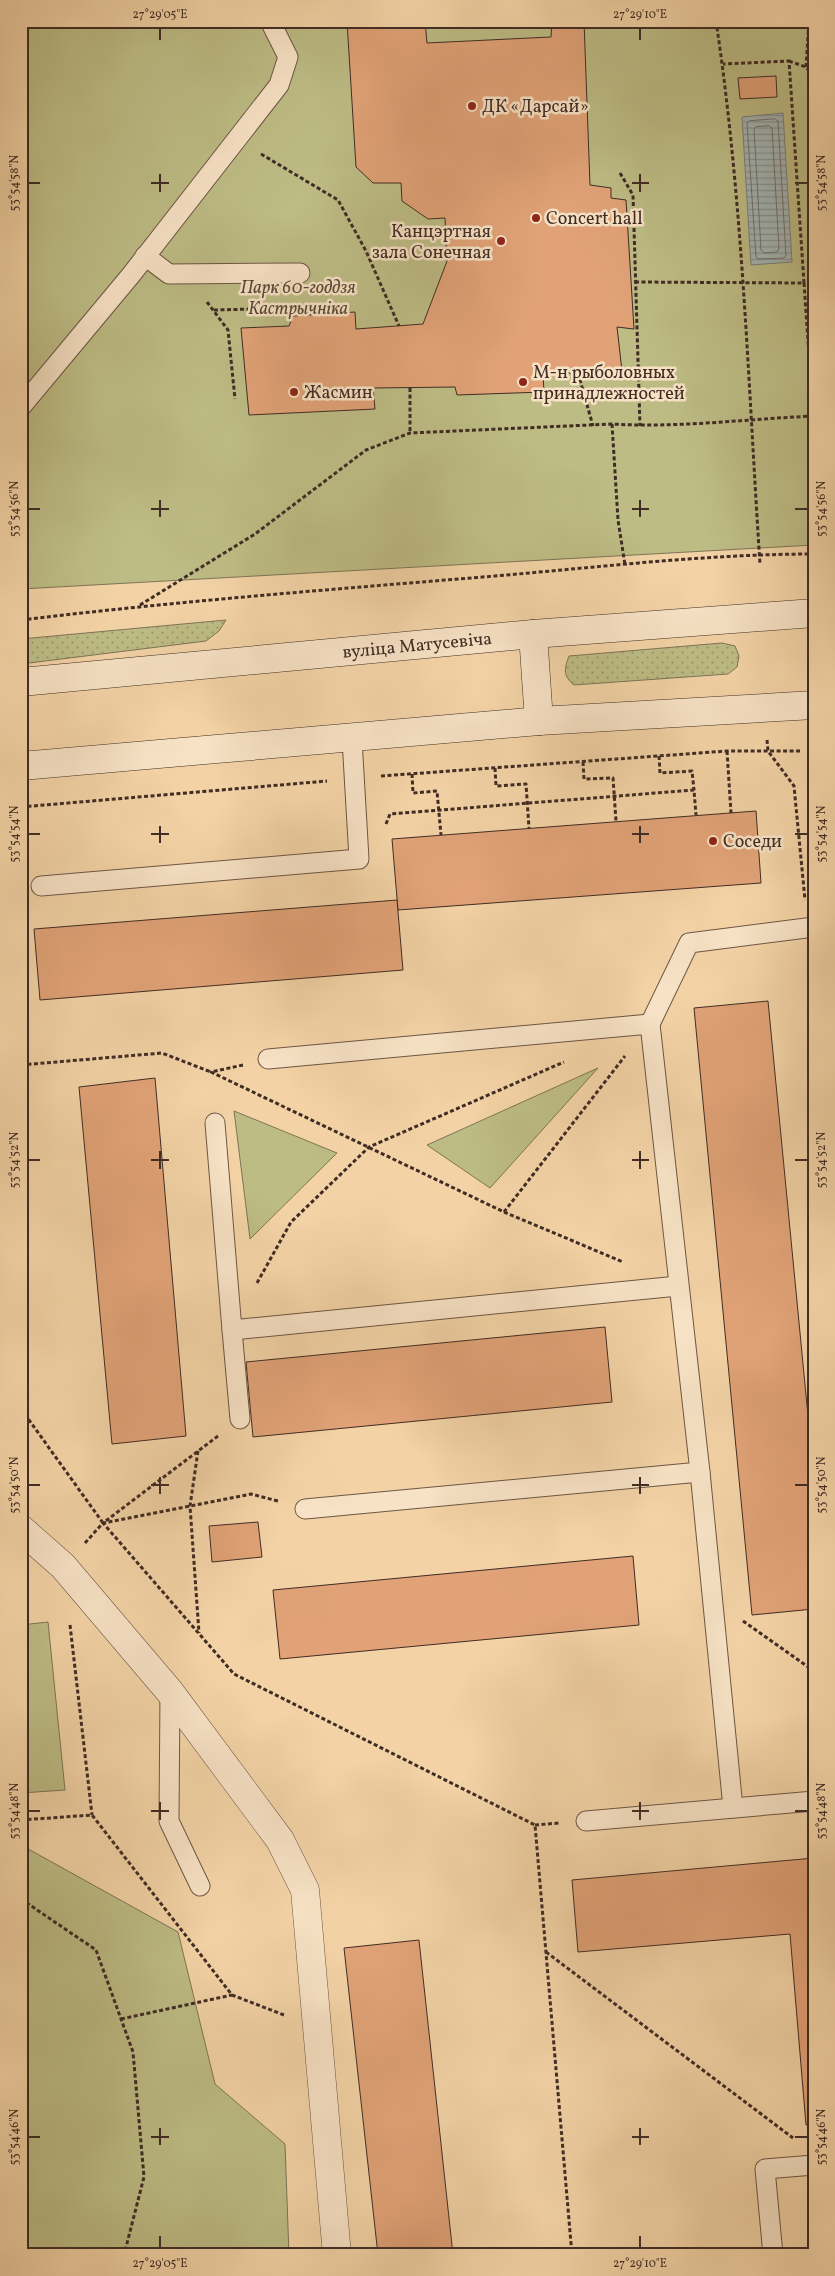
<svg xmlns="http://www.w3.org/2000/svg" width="835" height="2276" viewBox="0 0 835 2276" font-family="Vollkorn,serif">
<defs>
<pattern id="grass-dots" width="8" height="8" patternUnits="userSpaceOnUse" patternTransform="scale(1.25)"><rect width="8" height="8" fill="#bdbc85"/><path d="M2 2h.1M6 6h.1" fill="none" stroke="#9b996d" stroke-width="1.8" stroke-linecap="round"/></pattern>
<pattern id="water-rules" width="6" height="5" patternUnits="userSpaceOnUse" patternTransform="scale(1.25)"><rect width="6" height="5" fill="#a2b4b4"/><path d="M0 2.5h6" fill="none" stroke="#859392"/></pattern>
</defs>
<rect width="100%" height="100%" fill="#f3d3a6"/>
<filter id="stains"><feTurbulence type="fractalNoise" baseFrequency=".004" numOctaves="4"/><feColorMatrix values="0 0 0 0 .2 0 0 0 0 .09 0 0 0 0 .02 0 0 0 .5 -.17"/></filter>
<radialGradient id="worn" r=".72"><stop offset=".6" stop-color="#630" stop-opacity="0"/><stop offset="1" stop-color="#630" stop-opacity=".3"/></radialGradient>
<!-- grass -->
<g fill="url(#grass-dots)" stroke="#7e7455">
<path d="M226,620L219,631L206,641L21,664V639Z"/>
<path d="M722,643L735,646L739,656L737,667L728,674L574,685C563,676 564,669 569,656Z"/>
</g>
<!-- park -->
<g fill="#bdbc85" stroke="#7e7455">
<path d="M21,21H814V545L21,589Z"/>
<path d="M598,1068L490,1188L427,1145Z"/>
<path d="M234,1111L337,1153L250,1239Z"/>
<path d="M48,1622L65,1790L21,1793V1625Z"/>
<path d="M21,1845L178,1932L215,2084L285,2144L289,2255H21Z"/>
</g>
<!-- water -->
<path fill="url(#water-rules)" stroke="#7b7e7b" d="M783,113L792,262L751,265L742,117Z"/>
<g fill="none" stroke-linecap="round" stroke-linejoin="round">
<!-- shore -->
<g stroke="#71706c" stroke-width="1">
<path d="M775,119L778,121L786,256L784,258L758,259L756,257L747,123L749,121Z"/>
<path d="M769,126L772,128L779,249L777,252L764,253L761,250L754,129L756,127Z"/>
</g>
</g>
<!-- building -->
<g fill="#e1a277" stroke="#402c25">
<path d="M347,21H425L427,43L551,37L552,21H584L590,185L611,188V198L626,200L634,329L617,327L622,371L543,374L544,392L457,395L455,387L373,388L375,409L249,415L241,328L289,326L293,316L355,312L356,329L423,324L447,261L445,218L428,219L402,201L401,183H373L356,167Z"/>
<path d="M776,76L777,97L740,99L738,78Z"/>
<path d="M756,811L761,883L398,910L392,839Z"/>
<path d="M397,900L403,970L40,1000L34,929Z"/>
<path d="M768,1001L814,1478V1609L752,1615L694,1008Z"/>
<path d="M155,1078L186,1436L112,1444L79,1087Z"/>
<path d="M605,1327L612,1402L253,1437L246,1362Z"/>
<path d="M258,1522L262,1557L212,1562L209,1526Z"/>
<path d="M633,1556L639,1625L280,1659L273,1590Z"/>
<path d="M814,1858V2124L806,2125L790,1934L578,1952L572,1880Z"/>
<path d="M419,1940L453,2255H378L344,1948Z"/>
</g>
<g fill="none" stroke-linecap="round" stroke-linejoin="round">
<defs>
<g id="lane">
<path d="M145,256L169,274L300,273"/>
<path d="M21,407L131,275L279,85L288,57L270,21"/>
<path d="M41,886L359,859L352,739"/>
<path d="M650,1024L689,943L814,927"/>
<path d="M268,1059L650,1024L700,1472L733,1808"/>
<path d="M215,1123L232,1330L678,1286"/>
<path d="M232,1330L240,1419"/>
<path d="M305,1509L700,1472"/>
<path d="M170,1692L169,1821L200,1886"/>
<path d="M586,1821L814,1801"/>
<path d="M773,2255L765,2169L814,2165"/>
</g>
<path id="street" d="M21,1529L63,1566L170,1692L280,1840L305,1890L337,2255"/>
<g id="secondary">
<path d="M533,634L539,721"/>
<path id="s1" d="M21,682L533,634L814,613"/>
<path d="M21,766L539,721L814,705"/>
</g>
</defs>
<!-- lane casing -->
<use href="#lane" stroke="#6d5645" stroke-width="21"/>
<!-- street casing -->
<use href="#street" stroke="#6d5645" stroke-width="29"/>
<!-- secondary casing -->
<use href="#secondary" stroke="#402c25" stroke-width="29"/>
<!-- path -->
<g stroke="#402c25" stroke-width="3" stroke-dasharray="4 2.5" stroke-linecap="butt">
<path d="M716,21C743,201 748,383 760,564"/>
<path d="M808,36L814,30"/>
<path d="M789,61L806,67L814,77"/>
<path d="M806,67L809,21"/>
<path d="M261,154L338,200L366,251L399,326"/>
<path d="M620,173L633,195L640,426"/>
<path d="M635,282L804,283L789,61L723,64"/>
<path d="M804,283L814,427"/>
<path d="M207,302L228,330L235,399"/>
<path d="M214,310L330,307"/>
<path d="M578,373L593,426"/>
<path d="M410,388V433"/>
<path d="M612,424L618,520L625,565"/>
<path d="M140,605L255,534L366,450L410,433L612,424C679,428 746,419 814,416"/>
<path d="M21,620C179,601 337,589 495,576C601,567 707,554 814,554"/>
<path d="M767,740L768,751L794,786L805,900"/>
<path d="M727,751L731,813"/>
<path d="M659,756L660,773L692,771L694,790"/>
<path d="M583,762L584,779L613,778L616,821"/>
<path d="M495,768L496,786L526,784L529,828"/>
<path d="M412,774L413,793L437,791L441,835"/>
<path d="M381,776L727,751H800"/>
<path d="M21,807L327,781"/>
<path d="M386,824L390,814L694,790L696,815"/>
<path d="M811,956L814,990"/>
<path d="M21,1065L162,1053L211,1072"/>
<path d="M243,1065L211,1072L504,1212L623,1262"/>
<path d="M504,1212L625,1056"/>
<path d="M257,1283L291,1222L369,1147L564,1062"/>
<path d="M21,1382L24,1413L103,1523"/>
<path d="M218,1436L103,1523L234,1674L535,1825L572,2255"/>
<path d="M198,1451L190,1506L199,1633"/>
<path d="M85,1543L103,1523L251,1494L278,1501"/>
<path d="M743,1621L814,1671"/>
<path d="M70,1625L92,1815"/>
<path d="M21,1820L92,1815L232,1995L284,2015"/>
<path d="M535,1825L559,1823"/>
<path d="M21,1899L96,1950L133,2052L144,2177L124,2255"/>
<path d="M546,1952L793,2138"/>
<path d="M121,2019L232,1995"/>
</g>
<!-- lane -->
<use href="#lane" stroke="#f7e2c5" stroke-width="19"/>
<!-- street -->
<use href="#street" stroke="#f7e2c5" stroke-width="28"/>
<!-- secondary -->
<use href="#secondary" stroke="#f7e2c5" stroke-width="28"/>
</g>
<!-- ticks -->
<path fill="none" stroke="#402c25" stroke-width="2" d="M160,28V40M640,28V40M160,174V192M640,174V192M28,183H40M151,183H169M632,183H649M795,183H808M160,500V517M640,500V517M28,509H40M151,509H169M632,509H649M795,509H808M160,826V843M640,826V843M28,834H40M151,834H169M632,834H649M795,834H808M160,1151V1169M640,1151V1169M28,1160H40M151,1160H169M632,1160H649M795,1160H808M160,1477V1494M640,1477V1494M28,1485H40M151,1485H169M632,1485H649M795,1485H808M160,1802V1820M640,1802V1820M28,1811H40M151,1811H169M632,1811H649M795,1811H808M160,2128V2145M640,2128V2145M28,2137H40M151,2137H169M632,2137H649M795,2137H808M160,2236V2248M640,2236V2248"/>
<!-- markers -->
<g fill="#8f2418" stroke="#f7e2c5" stroke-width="2">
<circle cx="472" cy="106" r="5"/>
<circle cx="536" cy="218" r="5"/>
<circle cx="501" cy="241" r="5"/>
<circle cx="523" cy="382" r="5"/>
<circle cx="294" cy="392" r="5"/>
<circle cx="713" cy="841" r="5"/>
</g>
<g text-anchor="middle" stroke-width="5" stroke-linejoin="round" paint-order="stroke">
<!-- poi labels -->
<g font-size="18" fill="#402c25" stroke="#f7e2c5" text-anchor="start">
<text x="482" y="112">ДК «Дарсай»</text>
<text x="546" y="224">Concert hall</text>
<text x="491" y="237" text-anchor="end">Канцэртная<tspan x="491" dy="21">зала Сонечная</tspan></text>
<text x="533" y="378">М-н рыболовных<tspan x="533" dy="21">принадлежностей</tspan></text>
<text x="304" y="398">Жасмин</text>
<text x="723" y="847">Соседи</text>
</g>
<!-- park labels -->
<g font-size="18" font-style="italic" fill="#594938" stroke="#f7e2c5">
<text x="298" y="293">Парк 60-годдзя<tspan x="298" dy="21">Кастрычніка</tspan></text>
</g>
<!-- street labels -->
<g font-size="18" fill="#402c25" stroke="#f7e2c5">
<text dy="6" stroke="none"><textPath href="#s1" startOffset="398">вуліца Матусевіча</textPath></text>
</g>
</g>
<!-- margin -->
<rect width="835" height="2276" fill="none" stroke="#f3d3a6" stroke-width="55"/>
<rect x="28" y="28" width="780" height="2220" fill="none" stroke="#402c25" stroke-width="2"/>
<g font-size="12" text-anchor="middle" fill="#402c25">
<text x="160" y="18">27°29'05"E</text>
<text x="640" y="18">27°29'10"E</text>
<text transform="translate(14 183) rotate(-90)" y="4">53°54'58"N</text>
<text transform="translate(821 183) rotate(-90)" y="4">53°54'58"N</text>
<text transform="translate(14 509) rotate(-90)" y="4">53°54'56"N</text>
<text transform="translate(821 509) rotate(-90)" y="4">53°54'56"N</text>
<text transform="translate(14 834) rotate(-90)" y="4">53°54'54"N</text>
<text transform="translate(821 834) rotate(-90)" y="4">53°54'54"N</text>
<text transform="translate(14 1160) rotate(-90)" y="4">53°54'52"N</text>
<text transform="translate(821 1160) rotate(-90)" y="4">53°54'52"N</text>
<text transform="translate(14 1485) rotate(-90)" y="4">53°54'50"N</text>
<text transform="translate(821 1485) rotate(-90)" y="4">53°54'50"N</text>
<text transform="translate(14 1811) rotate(-90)" y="4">53°54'48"N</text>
<text transform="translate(821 1811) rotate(-90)" y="4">53°54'48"N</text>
<text transform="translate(14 2137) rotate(-90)" y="4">53°54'46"N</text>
<text transform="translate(821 2137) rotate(-90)" y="4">53°54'46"N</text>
<text x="160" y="2267">27°29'05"E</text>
<text x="640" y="2267">27°29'10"E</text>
</g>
<rect width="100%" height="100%" filter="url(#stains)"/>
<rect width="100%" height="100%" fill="url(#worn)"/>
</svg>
